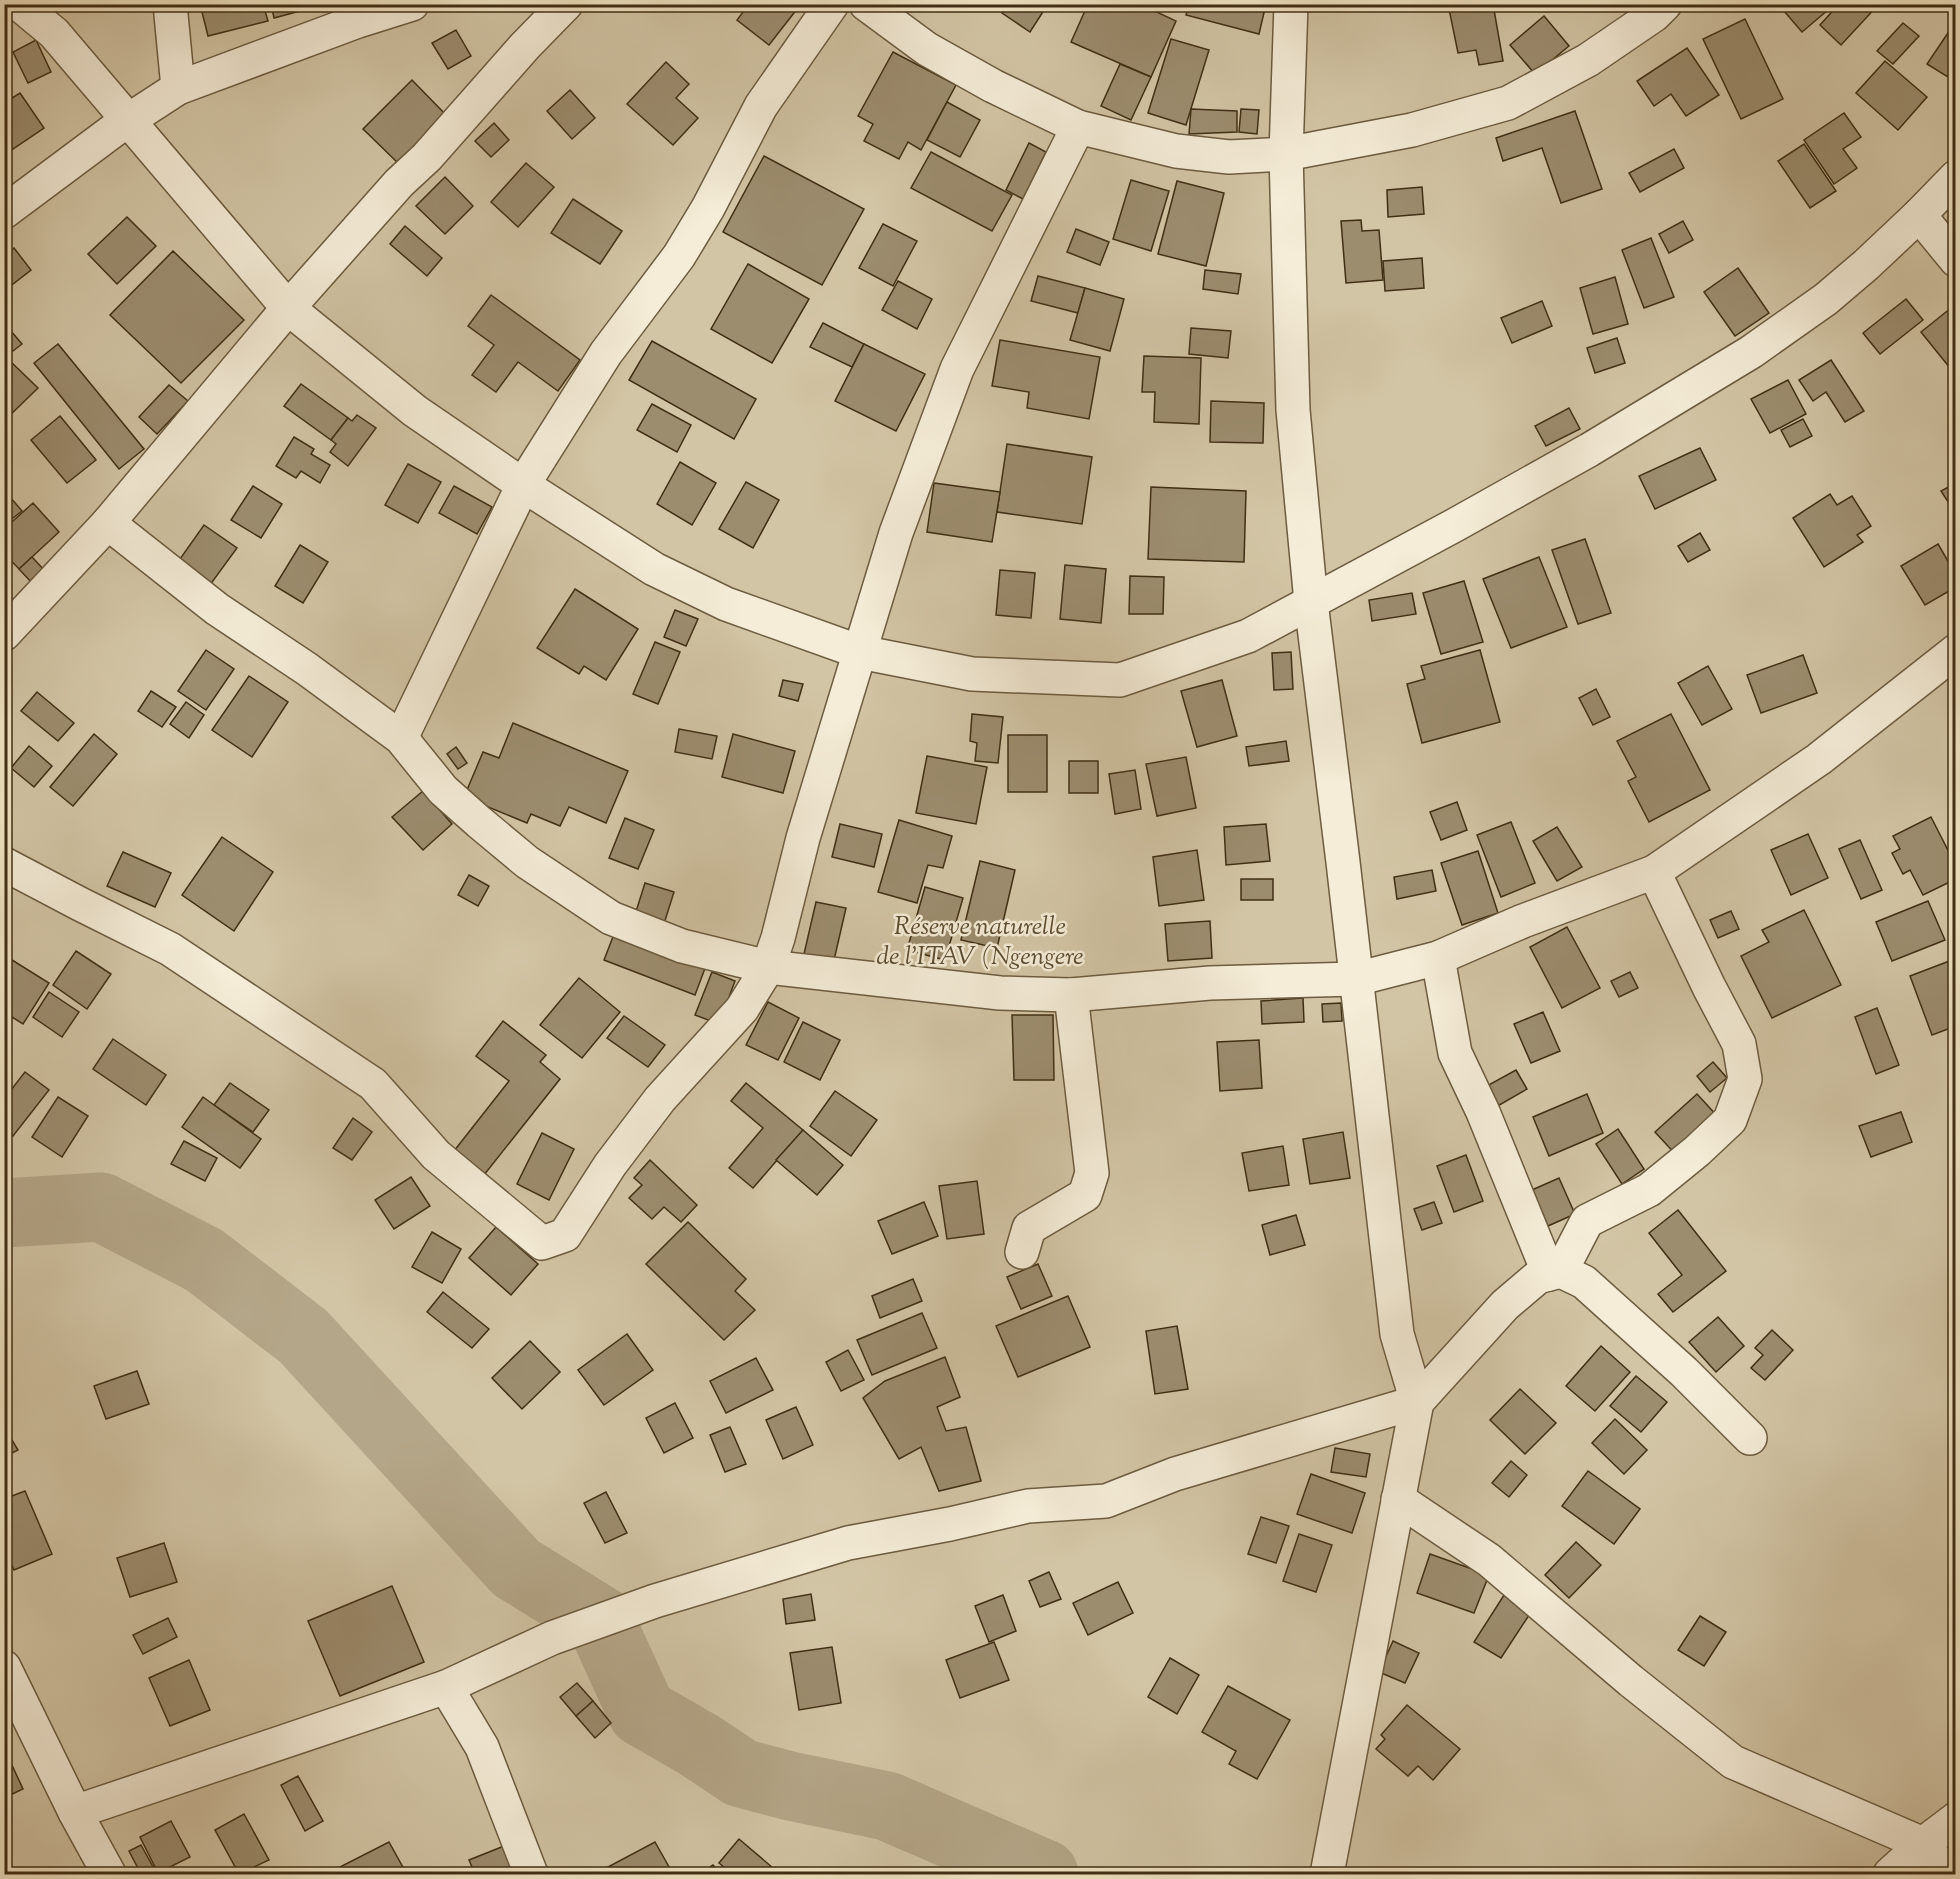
<svg xmlns="http://www.w3.org/2000/svg" width="1960" height="1879" viewBox="0 0 1960 1879" font-family="'Sorts Mill Goudy',serif">
<rect width="100%" height="100%" fill="#f0e4c3"/>
<filter id="stains"><feTurbulence type="fractalNoise" baseFrequency=".00333" numOctaves="4"/><feColorMatrix values="0 0 0 0 .2 0 0 0 0 .09 0 0 0 0 .02 0 0 0 .5 -.17"/></filter>
<radialGradient id="worn" r=".72"><stop offset=".6" stop-color="#630" stop-opacity="0"/><stop offset="1" stop-color="#630" stop-opacity=".3"/></radialGradient>
<!-- green -->
<rect fill="#d2c5a5" stroke="#897a5d" stroke-width="1.5" x="5" y="5" width="1950" height="1869"/>
<g fill="none" stroke-linecap="round" stroke-linejoin="round">
<!-- river -->
<path stroke="#b4a688" stroke-width="69" d="M4,1213L101,1207L204,1260L303,1336L516,1568L600,1620L642,1712L699,1745L741,1773L790,1786L887,1806L1044,1874"/>
</g>
<!-- building -->
<g fill="#9c8d6f" stroke="#402f15" stroke-width="1.5">
<path d="M230,4H263L268,21L208,36L202,12Z"/>
<path d="M271,4H326L274,18Z"/>
<path d="M749,4H791L797,9L769,45L737,20Z"/>
<path d="M1007,4H1048L1030,32L1002,13Z"/>
<path d="M1088,4H1140L1176,21L1151,77L1071,42Z"/>
<path d="M1189,4H1266L1259,34L1186,15Z"/>
<path d="M1448,4H1493L1503,61L1479,65L1476,50L1458,53Z"/>
<path d="M1778,4H1835L1802,32Z"/>
<path d="M1839,4H1879L1841,45L1820,25Z"/>
<path d="M1544,16L1569,46L1535,74L1510,45Z"/>
<path d="M1745,19L1783,99L1741,119L1703,39Z"/>
<path d="M1956,21V82L1927,64Z"/>
<path d="M1903,23L1919,36L1893,64L1877,51Z"/>
<path d="M4,30L11,48L4,50Z"/>
<path d="M456,30L471,56L448,69L432,43Z"/>
<path d="M1171,39L1209,50L1186,125L1148,113Z"/>
<path d="M36,40L51,72L28,83L13,52Z"/>
<path d="M1687,48L1719,95L1686,116L1671,94L1654,106L1637,81Z"/>
<path d="M893,52L956,85L921,150L908,142L899,159L864,141L873,124L858,116Z"/>
<path d="M1885,61L1927,97L1898,130L1856,93Z"/>
<path d="M666,62L689,84L676,98L698,118L673,145L627,104Z"/>
<path d="M1120,64L1151,77L1131,120L1101,106Z"/>
<path d="M412,80L447,116L399,164L363,129Z"/>
<path d="M570,90L595,118L572,139L547,111Z"/>
<path d="M20,93L44,128L4,155V103Z"/>
<path d="M947,102L980,120L960,157L927,140Z"/>
<path d="M1191,109L1237,111V132L1189,134Z"/>
<path d="M1241,109L1259,110L1257,134L1239,132Z"/>
<path d="M1575,111L1602,189L1561,203L1542,148L1503,161L1496,138Z"/>
<path d="M1844,113L1861,137L1843,149L1857,168L1834,184L1804,140Z"/>
<path d="M494,123L509,140L491,157L475,141Z"/>
<path d="M1029,143L1046,152L1023,199L1006,190Z"/>
<path d="M1804,144L1836,191L1810,208L1778,161Z"/>
<path d="M1674,149L1684,168L1640,192L1629,173Z"/>
<path d="M931,152L1012,195L992,231L911,188Z"/>
<path d="M764,156L864,209L822,285L723,232Z"/>
<path d="M526,163L554,187L518,227L491,202Z"/>
<path d="M445,177L473,206L445,234L416,206Z"/>
<path d="M1131,180L1169,191L1151,251L1113,239Z"/>
<path d="M1177,181L1224,193L1206,266L1158,254Z"/>
<path d="M1422,187L1424,214L1388,217L1387,190Z"/>
<path d="M573,199L622,231L600,264L551,233Z"/>
<path d="M127,217L156,246L117,284L88,254Z"/>
<path d="M1361,220L1362,231L1379,230L1383,280L1346,283L1341,221Z"/>
<path d="M1683,221L1693,240L1669,253L1659,234Z"/>
<path d="M883,224L917,241L893,286L859,268Z"/>
<path d="M405,226L442,258L427,276L390,244Z"/>
<path d="M1076,229L1109,242L1100,265L1067,252Z"/>
<path d="M1651,238L1674,297L1644,308L1622,250Z"/>
<path d="M14,248L31,270L4,291V256Z"/>
<path d="M173,251L244,320L181,383L110,315Z"/>
<path d="M1422,258L1424,288L1385,291L1383,261Z"/>
<path d="M748,264L809,299L772,363L711,329Z"/>
<path d="M1738,268L1769,313L1735,336L1704,292Z"/>
<path d="M1205,270L1241,274L1238,294L1203,289Z"/>
<path d="M1038,276L1085,288L1078,313L1031,301Z"/>
<path d="M1615,277L1628,324L1593,334L1580,288Z"/>
<path d="M898,281L932,299L917,329L882,310Z"/>
<path d="M1085,288L1124,299L1110,351L1070,340Z"/>
<path d="M491,295L580,360L558,391L518,362L496,392L472,375L494,345L468,326Z"/>
<path d="M1906,299L1923,320L1880,354L1863,333Z"/>
<path d="M1542,301L1552,326L1512,343L1501,318Z"/>
<path d="M1956,304V364L1950,368L1921,332Z"/>
<path d="M4,323L22,344L4,358Z"/>
<path d="M823,323L864,344L852,367L810,347Z"/>
<path d="M1191,328L1231,331L1228,358L1189,354Z"/>
<path d="M1617,338L1625,363L1595,373L1587,348Z"/>
<path d="M1000,340L1100,357L1089,419L1027,408L1029,392L992,386Z"/>
<path d="M652,341L756,399L734,439L629,380Z"/>
<path d="M58,344L144,449L119,469L34,363Z"/>
<path d="M864,344L925,374L896,431L835,401Z"/>
<path d="M1144,356L1201,358L1199,424L1154,422L1155,392H1142Z"/>
<path d="M1831,360L1864,411L1845,422L1826,392L1813,401L1799,380Z"/>
<path d="M10,361L38,388L4,421V366Z"/>
<path d="M1788,380L1806,414L1770,433L1751,399Z"/>
<path d="M301,384L348,418L331,440L284,406Z"/>
<path d="M169,385L188,401L157,434L139,417Z"/>
<path d="M1211,401L1264,403L1263,443L1210,442Z"/>
<path d="M652,404L691,425L677,452L637,430Z"/>
<path d="M1569,408L1580,429L1546,446L1535,426Z"/>
<path d="M357,415L376,428L348,466L330,452L336,444L331,440L348,418L352,421Z"/>
<path d="M60,416L96,460L67,483L31,440Z"/>
<path d="M1803,419L1812,436L1790,447L1781,430Z"/>
<path d="M294,437L314,449L311,454L330,465L320,483L301,471L296,478L276,466Z"/>
<path d="M1007,444L1092,457L1082,524L997,512Z"/>
<path d="M1700,448L1716,480L1655,509L1639,476Z"/>
<path d="M680,462L716,483L692,525L657,504Z"/>
<path d="M408,464L441,482L418,523L385,505Z"/>
<path d="M746,482L779,500L753,548L719,529Z"/>
<path d="M934,483L1000,492L992,542L927,532Z"/>
<path d="M1956,483V514L1941,491Z"/>
<path d="M253,486L282,504L261,538L231,520Z"/>
<path d="M454,486L492,507L477,534L439,513Z"/>
<path d="M1151,487L1246,491L1244,562L1148,559Z"/>
<path d="M4,490L22,511L4,525Z"/>
<path d="M1830,494L1837,505L1852,496L1871,526L1857,535L1863,542L1824,567L1793,518Z"/>
<path d="M33,503L59,532L19,569L4,553V529Z"/>
<path d="M204,525L237,548L207,589L175,566Z"/>
<path d="M1700,533L1710,550L1688,562L1678,546Z"/>
<path d="M1585,539L1611,613L1578,624L1552,550Z"/>
<path d="M1938,544L1956,575V587L1925,605L1901,566Z"/>
<path d="M300,545L328,562L303,603L275,586Z"/>
<path d="M32,557L45,571L32,583L19,569Z"/>
<path d="M1539,557L1567,627L1511,648L1483,579Z"/>
<path d="M1065,565L1106,569L1101,623L1060,619Z"/>
<path d="M1000,570L1035,573L1031,618L996,615Z"/>
<path d="M1130,576L1164,577L1163,614H1129Z"/>
<path d="M1464,581L1483,642L1441,654L1423,593Z"/>
<path d="M575,589L638,629L606,680L584,666L579,674L537,648Z"/>
<path d="M1412,593L1416,614L1372,621L1369,600Z"/>
<path d="M675,610L698,619L686,646L664,637Z"/>
<path d="M655,642L680,652L658,704L633,694Z"/>
<path d="M206,650L234,669L206,710L178,691Z"/>
<path d="M1480,650L1500,722L1422,743L1407,684L1425,679L1421,666Z"/>
<path d="M1291,652L1293,689L1274,690L1272,653Z"/>
<path d="M1803,655L1817,693L1761,713L1747,675Z"/>
<path d="M1708,666L1732,709L1702,725L1678,683Z"/>
<path d="M249,676L288,702L252,757L212,730Z"/>
<path d="M783,680L803,684L798,701L779,696Z"/>
<path d="M1222,680L1237,736L1197,747L1181,691Z"/>
<path d="M1596,689L1610,717L1593,725L1579,698Z"/>
<path d="M151,691L176,707L162,727L138,711Z"/>
<path d="M37,692L74,723L58,741L21,711Z"/>
<path d="M186,702L204,715L189,738L170,724Z"/>
<path d="M972,714L1003,717L998,763L975,761L977,743L970,741Z"/>
<path d="M1671,714L1710,790L1649,822L1628,781L1636,777L1617,741Z"/>
<path d="M513,723L628,771L606,823L569,807L560,826L531,814L527,823L464,797L483,752L499,758Z"/>
<path d="M679,729L717,736L712,759L675,752Z"/>
<path d="M94,734L117,754L73,806L50,787Z"/>
<path d="M733,734L795,751L783,793L722,777Z"/>
<rect x="1008" y="735" width="39" height="57"/>
<path d="M1286,741L1289,761L1249,766L1246,747Z"/>
<path d="M29,746L52,766L34,787L11,768Z"/>
<path d="M456,747L467,763L458,769L447,754Z"/>
<path d="M927,756L987,767L976,824L916,813Z"/>
<path d="M1186,757L1196,808L1157,816L1146,764Z"/>
<rect x="1069" y="761" width="29" height="32"/>
<path d="M1135,770L1141,809L1115,814L1109,774Z"/>
<path d="M423,791L452,824L423,850L392,817Z"/>
<path d="M1457,802L1467,830L1441,840L1430,812Z"/>
<path d="M1931,817L1956,866V879L1923,895L1910,870L1903,874L1892,853L1900,849L1893,836Z"/>
<path d="M625,818L654,830L638,869L609,858Z"/>
<path d="M899,820L952,836L943,868L928,865L917,903L878,892Z"/>
<path d="M1511,822L1535,883L1501,897L1477,835Z"/>
<path d="M840,824L882,834L874,867L832,857Z"/>
<path d="M1266,824L1270,861L1226,865L1224,827Z"/>
<path d="M1557,827L1582,867L1557,881L1533,841Z"/>
<path d="M1808,834L1828,878L1791,895L1771,850Z"/>
<path d="M222,837L273,872L234,931L182,895Z"/>
<path d="M1860,840L1882,890L1861,899L1839,849Z"/>
<path d="M1197,850L1204,900L1159,906L1153,857Z"/>
<path d="M1478,851L1498,913L1462,925L1441,863Z"/>
<path d="M123,852L171,873L155,907L107,886Z"/>
<path d="M980,861L1015,870L997,948L961,940Z"/>
<path d="M1432,870L1436,891L1397,899L1394,877Z"/>
<path d="M469,875L489,886L478,906L458,895Z"/>
<rect x="1241" y="879" width="32" height="21"/>
<path d="M645,883L674,892L662,930L633,921Z"/>
<path d="M925,887L963,898L945,960L907,950Z"/>
<path d="M1928,901L1945,940L1892,961L1876,922Z"/>
<path d="M816,902L846,908L834,960L804,954Z"/>
<path d="M1804,910L1841,985L1772,1018L1741,956L1769,942L1762,930Z"/>
<path d="M1731,911L1739,929L1718,938L1710,920Z"/>
<path d="M1210,921L1212,958L1168,961L1165,924Z"/>
<path d="M1567,927L1600,988L1562,1008L1530,947Z"/>
<path d="M616,929L707,963L695,995L604,960Z"/>
<path d="M76,951L111,974L87,1009L53,985Z"/>
<path d="M4,955L49,983L23,1024L4,1012Z"/>
<path d="M1952,960L1956,968V1026L1932,1035L1910,976Z"/>
<path d="M712,972L735,981L719,1024L695,1015Z"/>
<path d="M1630,972L1638,988L1619,997L1611,981Z"/>
<path d="M579,978L620,1012L582,1058L540,1025Z"/>
<path d="M49,992L79,1012L62,1037L33,1017Z"/>
<path d="M1303,998L1304,1022L1262,1024L1261,1001Z"/>
<path d="M768,1002L799,1018L778,1060L746,1045Z"/>
<path d="M1341,1003L1342,1021L1323,1022L1322,1004Z"/>
<path d="M1877,1008L1899,1065L1876,1074L1855,1017Z"/>
<path d="M1543,1012L1560,1051L1531,1063L1514,1024Z"/>
<path d="M1012,1015H1053L1054,1080H1014Z"/>
<path d="M624,1016L665,1045L648,1067L607,1038Z"/>
<path d="M503,1021L546,1055L540,1062L560,1079L484,1175L454,1151L509,1081L476,1056Z"/>
<path d="M803,1022L840,1040L820,1080L784,1062Z"/>
<path d="M113,1039L166,1075L146,1105L93,1069Z"/>
<path d="M1259,1040L1262,1088L1220,1091L1217,1042Z"/>
<path d="M1713,1062L1727,1078L1710,1092L1697,1076Z"/>
<path d="M1516,1070L1527,1089L1496,1107L1485,1087Z"/>
<path d="M25,1072L49,1090L13,1136L4,1129V1099Z"/>
<path d="M230,1083L269,1110L253,1132L214,1105Z"/>
<path d="M746,1083L803,1130L753,1188L729,1168L763,1128L731,1101Z"/>
<path d="M835,1091L877,1120L851,1156L810,1126Z"/>
<path d="M1587,1094L1603,1133L1549,1156L1533,1117Z"/>
<path d="M1697,1094L1720,1119L1678,1157L1655,1132Z"/>
<path d="M58,1097L88,1116L62,1157L32,1137Z"/>
<path d="M203,1097L261,1139L240,1168L182,1127Z"/>
<path d="M1901,1112L1912,1142L1871,1157L1859,1126Z"/>
<path d="M353,1118L372,1132L352,1160L333,1148Z"/>
<path d="M1618,1129L1644,1169L1622,1184L1596,1144Z"/>
<path d="M803,1130L843,1165L817,1195L776,1160Z"/>
<path d="M1343,1132L1350,1178L1310,1184L1303,1139Z"/>
<path d="M542,1133L574,1149L549,1200L517,1184Z"/>
<path d="M184,1141L217,1158L205,1181L171,1164Z"/>
<path d="M1283,1146L1289,1185L1249,1191L1242,1153Z"/>
<path d="M1466,1155L1483,1201L1454,1212L1437,1166Z"/>
<path d="M650,1160L697,1205L681,1222L664,1207L652,1219L629,1198L642,1185L634,1178Z"/>
<path d="M411,1177L430,1206L394,1229L375,1200Z"/>
<path d="M1559,1178L1575,1214L1548,1226L1532,1190Z"/>
<path d="M977,1181L984,1234L947,1239L939,1186Z"/>
<path d="M924,1202L938,1236L892,1254L878,1221Z"/>
<path d="M1434,1202L1442,1223L1422,1230L1414,1209Z"/>
<path d="M1678,1210L1726,1271L1673,1312L1658,1294L1682,1275L1649,1233Z"/>
<path d="M1296,1215L1305,1245L1270,1255L1262,1225Z"/>
<path d="M688,1222L746,1279L735,1291L755,1310L724,1340L646,1264Z"/>
<path d="M496,1227L538,1264L511,1295L469,1258Z"/>
<path d="M432,1232L461,1249L442,1283L412,1267Z"/>
<path d="M1038,1264L1052,1296L1021,1309L1007,1277Z"/>
<path d="M913,1279L922,1301L880,1318L872,1296Z"/>
<path d="M443,1292L489,1329L472,1348L427,1312Z"/>
<path d="M1068,1296L1090,1347L1018,1377L996,1326Z"/>
<path d="M922,1313L937,1348L872,1375L857,1340Z"/>
<path d="M1718,1317L1744,1346L1716,1372L1689,1342Z"/>
<path d="M1177,1326L1188,1389L1155,1394L1146,1331Z"/>
<path d="M1772,1330L1793,1350L1765,1380L1751,1368L1763,1355L1755,1348Z"/>
<path d="M627,1334L653,1370L604,1405L578,1370Z"/>
<path d="M530,1341L560,1372L522,1409L492,1378Z"/>
<path d="M1601,1346L1630,1372L1595,1411L1566,1386Z"/>
<path d="M848,1350L864,1380L841,1391L826,1362Z"/>
<path d="M945,1357L960,1397L937,1407L946,1431L966,1427L981,1481L939,1491L921,1447L899,1459L863,1398L885,1381Z"/>
<path d="M756,1358L773,1390L726,1413L710,1381Z"/>
<path d="M137,1371L149,1404L106,1419L94,1386Z"/>
<path d="M1636,1376L1667,1402L1641,1432L1610,1406Z"/>
<path d="M1520,1389L1556,1423L1525,1454L1490,1420Z"/>
<path d="M675,1403L693,1438L664,1453L646,1418Z"/>
<path d="M796,1407L813,1445L783,1459L766,1420Z"/>
<path d="M1615,1419L1647,1450L1624,1474L1592,1443Z"/>
<path d="M4,1427L18,1450L4,1457Z"/>
<path d="M730,1427L746,1464L725,1472L710,1435Z"/>
<path d="M1335,1448L1370,1454L1366,1477L1331,1472Z"/>
<path d="M1511,1461L1527,1475L1509,1497L1492,1483Z"/>
<path d="M1588,1471L1640,1509L1614,1544L1562,1506Z"/>
<path d="M1311,1474L1365,1493L1352,1533L1297,1514Z"/>
<path d="M25,1491L52,1554L14,1570L4,1548V1499Z"/>
<path d="M606,1492L627,1533L605,1543L584,1503Z"/>
<path d="M1261,1517L1289,1526L1276,1563L1248,1554Z"/>
<path d="M1299,1534L1332,1545L1316,1592L1283,1581Z"/>
<path d="M1576,1542L1601,1565L1569,1598L1545,1575Z"/>
<path d="M164,1543L177,1582L130,1597L117,1558Z"/>
<path d="M1430,1554L1489,1575L1474,1613L1417,1593Z"/>
<path d="M1049,1572L1061,1599L1040,1607L1029,1581Z"/>
<path d="M1118,1582L1133,1613L1088,1635L1073,1603Z"/>
<path d="M392,1586L424,1662L340,1696L308,1621Z"/>
<path d="M1506,1592L1533,1609L1501,1658L1474,1642Z"/>
<path d="M811,1594L815,1620L786,1624L783,1599Z"/>
<path d="M1003,1595L1016,1631L989,1642L975,1606Z"/>
<path d="M1700,1616L1726,1632L1704,1666L1678,1650Z"/>
<path d="M168,1618L177,1637L143,1654L133,1635Z"/>
<path d="M1393,1641L1419,1653L1405,1683L1379,1672Z"/>
<path d="M994,1642L1009,1680L960,1698L946,1660Z"/>
<path d="M832,1647L841,1703L799,1710L790,1653Z"/>
<path d="M1170,1658L1199,1675L1177,1714L1148,1697Z"/>
<path d="M189,1660L210,1710L170,1726L149,1678Z"/>
<path d="M577,1683L593,1701L576,1716L560,1697Z"/>
<path d="M1228,1686L1290,1720L1257,1779L1229,1764L1236,1751L1202,1732Z"/>
<path d="M593,1701L611,1723L595,1738L576,1716Z"/>
<path d="M1407,1705L1460,1749L1433,1780L1418,1766L1408,1776L1376,1749L1385,1739L1381,1735Z"/>
<path d="M4,1748L23,1789L4,1798Z"/>
<path d="M298,1776L323,1821L305,1831L281,1785Z"/>
<path d="M244,1814L269,1860L239,1874L215,1830Z"/>
<path d="M171,1821L190,1857L158,1873L140,1837Z"/>
<path d="M739,1839L780,1874H732L719,1863Z"/>
<path d="M389,1842L405,1871L398,1874H339L336,1869Z"/>
<path d="M655,1842L673,1874H610L606,1868Z"/>
<path d="M509,1844L521,1874H475L469,1860Z"/>
<path d="M141,1845L157,1874H141L129,1851Z"/>
<path d="M713,1865L720,1874H699Z"/>
</g>
<g fill="none" stroke-linecap="round" stroke-linejoin="round">
<defs>
<g id="minor">
<path d="M19,4L54,33L288,308L415,411L523,485L654,569L726,604L860,652L972,674L1120,680L1248,636L1455,525L1589,450L1751,352L1826,299L1866,265L1919,215L1956,177"/>
<path d="M170,4L178,88"/>
<path d="M866,4L927,49L993,86L1078,127L1176,151L1229,157L1286,154L1412,130L1508,103L1588,60L1654,15L1665,4"/>
<path d="M1291,4L1286,154L1293,410L1311,602L1343,862L1397,1334L1417,1402L1327,1874"/>
<path d="M4,212L118,127L178,88L358,21L412,4"/>
<path d="M1919,215L1956,260"/>
<path d="M108,523L217,609L307,669L401,738L443,790L479,822L527,862L611,918L682,946L768,967L1000,993L1071,995L1210,983L1356,979L1438,958L1523,921L1654,872L1819,759L1956,651"/>
<path d="M4,634L108,523L288,308L399,183L427,157L525,46L566,4"/>
<path d="M401,738L523,485L606,353L679,256L708,208L761,106L832,4"/>
<path d="M4,864L80,904L170,949L373,1084L436,1155L542,1243L565,1235L610,1165L660,1099L742,1009L768,967L778,938L803,838L896,533L957,369L1078,127"/>
<path d="M1438,958L1455,1053L1483,1112L1549,1274"/>
<path d="M1022,1252L1029,1228L1085,1195L1092,1173L1071,995"/>
<path d="M1561,1271L1587,1221L1649,1190L1697,1151L1730,1120L1745,1079L1739,1044L1709,987L1654,872"/>
<path d="M1398,1499L1489,1560L1631,1681L1733,1762L1923,1844L1947,1874"/>
<path d="M4,1667L75,1812L109,1874"/>
<path d="M446,1687L482,1747L531,1874"/>
<path d="M75,1812L446,1687L552,1638L655,1601L848,1543L950,1524L1028,1506L1106,1501L1175,1474L1417,1402L1505,1305L1538,1277L1549,1274L1561,1271L1584,1282L1684,1372L1750,1438"/>
<path d="M1890,1874L1923,1844L1956,1819"/>
</g>
</defs>
<!-- minor casing -->
<use href="#minor" stroke="#6c5c40" stroke-width="36"/>
<!-- minor -->
<use href="#minor" stroke="#f5edd8" stroke-width="33"/>
</g>
<g text-anchor="middle" stroke-width="5" stroke-linejoin="round" paint-order="stroke">
<!-- park labels -->
<g font-size="26" font-style="italic" fill="#5d4d32" stroke="#f5edd8">
<text x="980" y="934">Réserve naturelle<tspan x="980" dy="30">de l'ITAV (Ngengere</tspan></text>
</g>
</g>
<!-- margin -->
<rect width="1960" height="1879" fill="none" stroke="#f0e4c3" stroke-width="24"/>
<rect x="6" y="6" width="1948" height="1867" fill="none" stroke="#402f15" stroke-width="3"/>
<rect x="12" y="12" width="1936" height="1855" fill="none" stroke="#402f15" stroke-width="1.5"/>
<rect width="100%" height="100%" filter="url(#stains)"/>
<rect width="100%" height="100%" fill="url(#worn)"/>
</svg>
